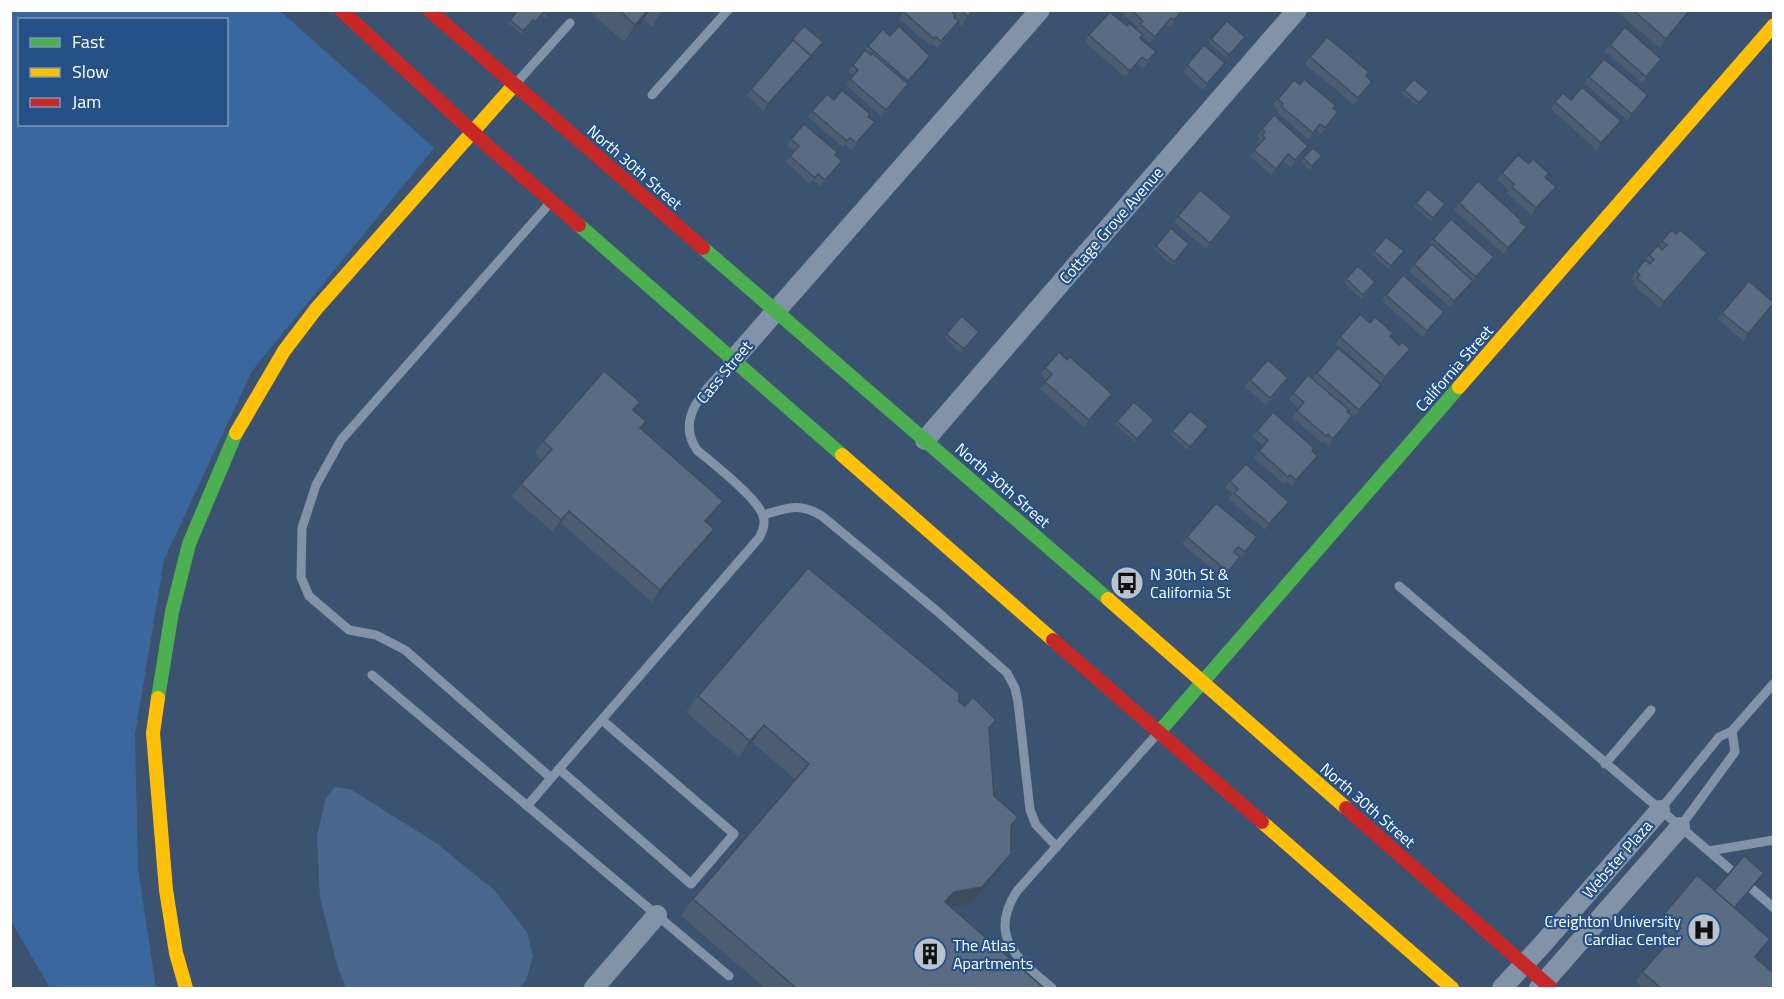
<svg xmlns="http://www.w3.org/2000/svg" width="1784" height="999" viewBox="0 0 1784 999" font-family="'Titillium Web',sans-serif">
<rect width="100%" height="100%" fill="#3b5371"/>
<!-- green -->
<path fill="#3a679d" fill-rule="evenodd" d="M10,11H280L434,148L252,371L164,560L135,734L138,869L156,988H50L11,921ZM20,20H226V124H20Z"/>
<!-- water -->
<path fill="#4a688e" d="M335,787L350,789L436,843L494,890L527,932L533,956L526,980L519,988H346L338,968L320,897L317,836L326,798Z"/>
<g fill="none" stroke-linecap="round" stroke-linejoin="round">
<!-- lane -->
<g stroke="#8293a7" stroke-width="9">
<path d="M519,80L570,23"/>
<path d="M652,95L728,10"/>
<path d="M550,203L341,440L316,485L302,528L301,577L309,596L349,630L376,635L405,650L551,778"/>
<path d="M763,515C788,508 799,502 822,516L938,612L1007,673L1015,688L1018,702L1030,810L1036,825L1057,847"/>
<path d="M1399,586L1732,871"/>
<path d="M372,675L729,976"/>
<path d="M1605,764L1651,710"/>
<path d="M559,769L691,884L734,834L602,720"/>
<path d="M527,806L759,538C763,531 766,524 763,516C758,498 712,463 697,450C673,416 710,386 731,362"/>
<path d="M1660,810L1719,737L1732,731L1774,683"/>
<path d="M1680,827L1735,752L1732,731"/>
<path d="M1709,851L1774,840"/>
<path d="M1751,888L1774,908"/>
<path d="M1052,988C1018,959 987,937 1017,891L1158,733"/>
</g>
<!-- street -->
<g stroke="#8293a7" stroke-width="20">
<path d="M733,360L1040,10"/>
<path d="M925,440L1297,10"/>
<path d="M594,988L657,915"/>
<path d="M1502,988L1541,946L1660,810"/>
<path d="M1539,988L1680,827"/>
</g>
<!-- fast -->
<g stroke="#4caf50" stroke-width="14">
<path d="M579,225L842,455"/>
<path d="M703,248L1108,599"/>
<path d="M158,698L172,612L189,544L236,433"/>
<path d="M1159,732L1459,387"/>
</g>
<!-- slow -->
<g stroke="#ffc107" stroke-width="14">
<path d="M1459,387L1774,25"/>
<path d="M236,433L284,351L316,309L515,84"/>
<path d="M842,455L1053,640"/>
<path d="M1108,599L1346,808"/>
<path d="M158,698L153,733L166,890L176,953L186,988"/>
<path d="M1262,822L1452,988"/>
</g>
<!-- jam -->
<g stroke="#c62828" stroke-width="14">
<path d="M341,10L490,148L579,225"/>
<path d="M429,10L703,248"/>
<path d="M1053,640L1262,822"/>
<path d="M1346,808L1551,988"/>
</g>
</g>
<!-- wall -->
<g fill="#4d5d71">
<path d="M515,10H552L546,18L542,15L533,25L530,23L521,34L508,23L517,12Z"/>
<path d="M588,10H666L652,27L644,19L624,42Z"/>
<path d="M905,10H975L962,26L958,23L937,48L931,43L930,45L899,19Z"/>
<path d="M1124,10H1183L1170,27L1167,24L1150,43L1142,36L1140,38L1152,58L1143,68L1138,63L1125,77L1085,42L1089,35L1127,26L1136,29L1138,27L1124,15L1123,12Z"/>
<path d="M1623,10H1691L1660,48L1620,14Z"/>
<path d="M890,36L926,63L907,84L903,91L881,116L846,85L853,76L848,71L868,46Z"/>
<path d="M1245,37L1227,58L1209,43L1211,39Z"/>
<path d="M791,41L823,42L764,111L746,95Z"/>
<path d="M1610,45L1657,65L1642,83L1605,51Z"/>
<path d="M1310,57L1366,76L1368,88L1354,105L1305,64Z"/>
<path d="M1225,63L1203,90L1183,72L1187,65Z"/>
<path d="M1589,77L1643,102L1627,120L1584,83Z"/>
<path d="M1300,85L1334,108V119L1321,134L1316,130L1308,139L1277,112L1279,110L1273,105L1278,99Z"/>
<path d="M1404,90L1429,92L1416,106L1402,93Z"/>
<path d="M834,100L868,117L875,122L851,150L845,144L843,147L808,117L812,111Z"/>
<path d="M1571,100L1617,128L1597,150L1551,109L1555,102Z"/>
<path d="M1262,129L1303,152L1291,167L1284,161L1271,175L1250,156L1259,144L1257,142L1260,138L1258,136Z"/>
<path d="M791,139L835,155L837,167L820,186L813,180L810,184L786,162L794,151L787,146Z"/>
<path d="M1303,158L1320,159L1310,170L1301,162Z"/>
<path d="M1502,173L1546,178L1551,193L1532,215L1507,193L1509,190L1497,180Z"/>
<path d="M1416,203L1445,204L1430,221L1414,206Z"/>
<path d="M1459,203L1527,227L1504,254L1454,210Z"/>
<path d="M1178,216L1228,223L1206,249L1174,222Z"/>
<path d="M1676,234L1707,253L1660,308L1633,285L1635,281L1631,278L1649,255L1659,246L1662,241Z"/>
<path d="M1433,239L1494,257L1469,288L1450,307L1409,271L1430,247L1429,246Z"/>
<path d="M1189,244L1172,265L1154,249L1156,246Z"/>
<path d="M1374,251H1404L1389,269L1372,254Z"/>
<path d="M1346,279L1373,286L1361,299L1344,283Z"/>
<path d="M1386,295L1440,318L1423,337L1382,301Z"/>
<path d="M1770,309L1743,341L1718,319L1722,313Z"/>
<path d="M1370,323L1390,337L1399,345L1410,349L1381,383L1336,343L1340,337Z"/>
<path d="M946,334L977,335L961,353L944,337Z"/>
<path d="M1045,368L1107,400L1084,427L1040,389L1047,380L1041,374Z"/>
<path d="M1317,373L1381,385L1354,416L1348,411V422L1328,445L1323,441L1322,443L1292,417L1299,408L1289,399L1293,393L1312,379Z"/>
<path d="M1250,380L1284,384L1266,405L1245,387Z"/>
<path d="M634,410L646,421L641,429L723,501L715,513L707,522L706,541L652,602L561,523L553,532L512,496L521,484L542,460L535,453L543,441Z"/>
<path d="M1154,420L1135,442L1115,424L1117,421Z"/>
<path d="M1205,430L1187,450L1170,434L1172,431Z"/>
<path d="M1257,431L1312,451L1314,462L1292,487L1286,481L1284,484L1254,458L1263,446L1253,437Z"/>
<path d="M1230,481L1289,502L1265,530L1229,499L1233,494L1225,488Z"/>
<path d="M1187,537L1253,544L1224,578L1182,544Z"/>
<path d="M698,696L959,702L965,706L996,720L989,730L994,796L1011,828L999,871L970,904L950,907L1044,988H765L681,916L693,899L796,780L752,742L739,757L686,712Z"/>
<path d="M1734,908L1770,939L1756,957L1773,988H1644L1636,982L1642,972L1674,937L1657,923L1664,914Z"/>
</g>
<!-- shaded-wall -->
<g fill="#3e4c5c">
<path d="M648,10H650L644,19L624,42L635,25Z"/>
<path d="M663,10H666L652,27Z"/>
<path d="M974,10H975L962,26L968,17Z"/>
<path d="M1690,10H1691L1660,48L1666,39Z"/>
<path d="M823,42L806,62L764,111L768,104Z"/>
<path d="M930,56L926,63L904,87L908,81Z"/>
<path d="M908,84L903,91L881,116L886,110Z"/>
<path d="M1621,121L1617,128L1597,150L1601,143Z"/>
<path d="M1556,187L1551,193L1532,215L1536,208Z"/>
<path d="M1232,217L1228,223L1206,249L1210,243Z"/>
<path d="M1527,227L1522,234L1504,254L1508,248Z"/>
<path d="M1707,253L1702,260L1660,308L1664,302Z"/>
<path d="M1494,257L1469,288L1450,307L1454,301L1472,283Z"/>
<path d="M1773,304L1770,309L1743,341L1748,334Z"/>
<path d="M1444,312L1440,318L1423,337L1427,331Z"/>
<path d="M1410,349L1405,355L1381,383L1385,377Z"/>
<path d="M1112,394L1107,400L1084,427L1089,420Z"/>
<path d="M1318,456L1314,462L1292,487L1296,480Z"/>
<path d="M723,501L715,513L697,533L705,521Z"/>
<path d="M1289,502L1284,508L1265,530L1269,524Z"/>
<path d="M569,511L561,523L553,532L561,520Z"/>
<path d="M714,529L706,541L652,602L660,590Z"/>
<path d="M764,725L752,742L739,757L750,741Z"/>
<path d="M1011,854L999,871L970,904L942,909L945,902L954,892Z"/>
</g>
<!-- building -->
<g fill="#596c83" stroke="#3e4c5c" stroke-width="1.5">
<path d="M518,10H552L548,15L545,11L535,22L533,20L523,31L510,20Z"/>
<path d="M619,10H648L635,25Z"/>
<path d="M905,10H950L955,15L954,17L959,21L941,41L936,37L934,39L904,12Z"/>
<path d="M961,10H974L968,17Z"/>
<path d="M1131,10H1183L1174,20L1171,18L1155,37L1140,24L1143,21Z"/>
<path d="M1633,10H1690L1666,39Z"/>
<path d="M1110,12L1127,26L1129,23L1143,35L1140,38L1156,52L1147,61L1142,57L1130,71L1089,35Z"/>
<path d="M1227,21L1245,37L1229,55L1211,39Z"/>
<path d="M804,26L823,42L811,56L793,40L792,42L791,41Z"/>
<path d="M899,26L930,56L908,81L868,46L883,29L890,36Z"/>
<path d="M1625,27L1661,59L1646,77L1610,45Z"/>
<path d="M1327,37L1369,72L1366,76L1372,82L1358,98L1310,57Z"/>
<path d="M793,40L811,56L768,104L751,89Z"/>
<path d="M1204,45L1225,63L1207,84L1187,65Z"/>
<path d="M865,50L871,55L872,53L908,84L886,110L850,79L858,70L853,65Z"/>
<path d="M1604,59L1648,95L1632,114L1589,77Z"/>
<path d="M1304,79L1336,106L1333,108L1338,112L1325,128L1320,124L1313,133L1281,106L1283,104L1278,99L1294,80L1300,85Z"/>
<path d="M1414,79L1429,92L1419,103L1404,90Z"/>
<path d="M1582,87L1621,121L1601,143L1555,102L1563,93L1571,100Z"/>
<path d="M842,90L870,114L868,117L875,122L856,143L850,138L847,141L812,111L827,94L834,100Z"/>
<path d="M1274,115L1308,146L1295,160L1288,154L1276,169L1254,150L1265,138L1262,135L1265,132L1262,129Z"/>
<path d="M804,124L837,152L835,155L842,161L825,180L818,174L815,178L790,156L799,146L791,139Z"/>
<path d="M1313,148L1322,156L1312,166L1303,158Z"/>
<path d="M1518,155L1529,164L1533,159L1549,173L1545,177L1556,187L1536,208L1512,187L1514,184L1502,173Z"/>
<path d="M1478,181L1522,221L1520,222L1527,227L1508,248L1459,203Z"/>
<path d="M1428,189L1445,204L1433,218L1416,203Z"/>
<path d="M1200,190L1232,217L1210,243L1178,216Z"/>
<path d="M1451,219L1494,257L1476,277L1433,239Z"/>
<path d="M1171,228L1189,244L1174,262L1156,246Z"/>
<path d="M1671,230L1676,234L1680,230L1707,253L1664,302L1637,278L1640,275L1636,271L1645,260L1650,264L1654,259L1649,255L1658,245L1662,250L1667,245L1662,241Z"/>
<path d="M1386,237L1404,251L1391,266L1374,251Z"/>
<path d="M1432,244L1473,281L1454,301L1414,264Z"/>
<path d="M1358,266L1375,282L1363,295L1346,279Z"/>
<path d="M1403,275L1444,312L1427,331L1386,295Z"/>
<path d="M1749,281L1773,302V304L1748,334L1722,313Z"/>
<path d="M1360,314L1370,323L1375,317L1393,333L1390,336L1399,345L1402,342L1410,349L1385,377L1340,337Z"/>
<path d="M962,316L979,332L964,349L946,334Z"/>
<path d="M1338,348L1381,385L1359,410L1317,373Z"/>
<path d="M1059,352L1067,360L1070,357L1112,394L1089,420L1045,382L1052,374L1045,368Z"/>
<path d="M1268,360L1288,378L1270,398L1250,380Z"/>
<path d="M604,371L640,402L633,410L646,421L640,428L723,501L705,521L714,529L660,590L569,511L561,520L521,484L552,449L543,441Z"/>
<path d="M1308,375L1349,410L1347,411L1352,416L1333,439L1328,434L1326,436L1297,411L1304,402L1293,393Z"/>
<path d="M1134,402L1154,420L1137,439L1117,421Z"/>
<path d="M1190,411L1208,426L1190,447L1172,431Z"/>
<path d="M1273,412L1314,448L1312,451L1318,456L1296,480L1290,475L1288,477L1259,451L1268,440L1257,431Z"/>
<path d="M1246,464L1289,502L1269,524L1234,493L1238,489L1230,481Z"/>
<path d="M1216,503L1257,537L1245,552L1238,547L1234,552L1240,557L1228,572L1187,537Z"/>
<path d="M808,568L959,693V702L965,706L973,697L996,720L989,728L994,796L1018,817L1011,826V854L982,887L954,892L945,902L1044,988H796L693,899L809,764L764,725L750,741L698,696Z"/>
<path d="M1744,856L1764,873L1734,908L1714,891Z"/>
<path d="M1697,875L1770,939L1755,957L1773,973V988H1661L1642,972L1681,928L1664,914Z"/>
</g>
<!-- icons -->
<defs>
<symbol id="bus-disc" viewBox="-11 -11 22 22"><circle r="9.5" fill="#bac3cd" stroke="#255187"/><path d="M-5-6H5V4H4V6H2V4H-2V6H-4V4H-5ZM-3.5-4V0h7V-4ZM-3.5 1.2v1.5H-2V1.2ZM2 1.2v1.5H3.5V1.2Z" fill="#111"/></symbol>
<symbol id="hospital-disc" viewBox="-11 -11 22 22"><circle r="9.5" fill="#bac3cd" stroke="#255187"/><path d="M-5-5h3v3.5h4V-5h3V5h-3V1.5h-4V5h-3Z" fill="#111"/></symbol>
<symbol id="building-disc" viewBox="-11 -11 22 22"><circle r="9.5" fill="#bac3cd" stroke="#255187"/><path d="M-4-6H4V6H1V3H-1V6H-4ZM-2.5-4.3h1.7v1.8h-1.7ZM.8-4.3h1.7v1.8H.8ZM-2.5-1h1.7V.8h-1.7ZM.8-1h1.7V.8H.8Z" fill="#111"/></symbol>
</defs>
<g fill-rule="evenodd">
<use href="#bus-disc" x="1108" y="564" width="38" height="38"/>
<use href="#hospital-disc" x="1685" y="911" width="38" height="38"/>
<use href="#building-disc" x="911" y="935" width="38" height="38"/>
</g>
<g text-anchor="middle" stroke-width="4.5" stroke-linejoin="round" paint-order="stroke">
<!-- street labels -->
<g font-size="16" fill="#fff" stroke="#255187">
<text transform="translate(635 167) rotate(41)" y="6">North 30th Street</text>
<text transform="translate(1111 225) rotate(-49)" y="6">Cottage Grove Avenue</text>
<text transform="translate(1454 368) rotate(-49)" y="6">California Street</text>
<text transform="translate(724 372) rotate(-50)" y="6">Cass Street</text>
<text transform="translate(1003 485) rotate(41)" y="6">North 30th Street</text>
<text transform="translate(1368 805) rotate(41)" y="6">North 30th Street</text>
<text transform="translate(1617 859) rotate(-49)" y="6">Webster Plaza</text>
</g>
<!-- poi labels -->
<g font-size="16" fill="#fff" stroke="#255187" text-anchor="start">
<text x="1150" y="580">N 30th St &amp;<tspan x="1150" dy="18">California St</tspan></text>
<text x="1681" y="927" text-anchor="end">Creighton University<tspan x="1681" dy="18">Cardiac Center</tspan></text>
<text x="953" y="951">The Atlas<tspan x="953" dy="18">Apartments</tspan></text>
</g>
</g>
<!-- border -->
<rect width="1784" height="999" fill="none" stroke="#ffffff" stroke-width="24"/>
<!-- legend -->
<rect x="18" y="18" width="210" height="108" fill="#255187" stroke="#7c97b7" stroke-width="1.5"/>
<rect x="30" y="38" width="30" height="9" fill="#4caf50" stroke="#7c97b7" stroke-width="1.5"/>
<text x="72" y="48" font-size="18" fill="#ffffff">Fast</text>
<rect x="30" y="68" width="30" height="9" fill="#ffc107" stroke="#7c97b7" stroke-width="1.5"/>
<text x="72" y="78" font-size="18" fill="#ffffff">Slow</text>
<rect x="30" y="98" width="30" height="9" fill="#c62828" stroke="#7c97b7" stroke-width="1.5"/>
<text x="72" y="108" font-size="18" fill="#ffffff">Jam</text>
</svg>
